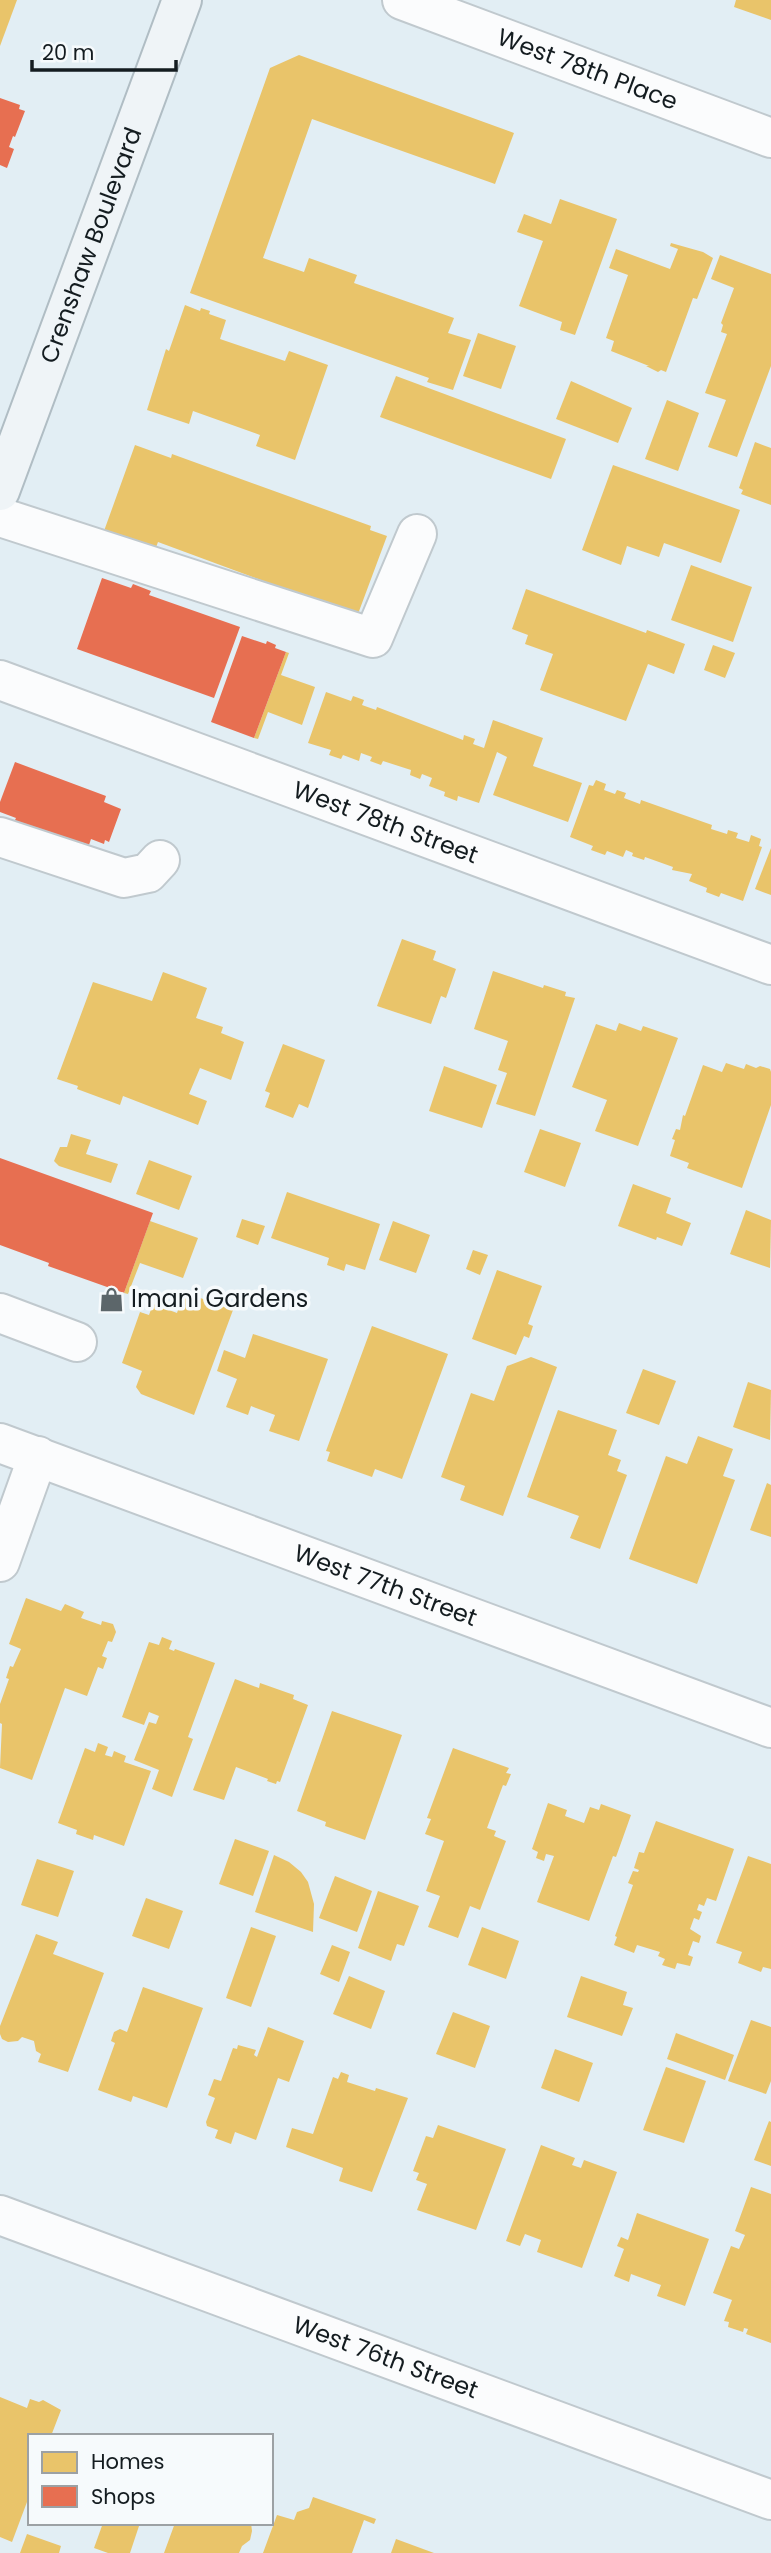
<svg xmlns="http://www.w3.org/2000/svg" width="771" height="2553" viewBox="0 0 771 2553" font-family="Poppins,sans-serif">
<rect width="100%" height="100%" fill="#e2eef4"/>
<!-- homes -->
<g fill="#e9c46a">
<path d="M0,0H17L0,46Z"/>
<path d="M736,0H771V20L734,7Z"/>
<path d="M299,55L514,133L495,184L312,119L263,258L304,272L309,258L357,275L354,283L454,318L448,333L471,340L453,390L427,382L429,378L190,293L270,68Z"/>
<path d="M560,199L617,219L575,335L560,330L562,322L519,306L543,241L517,232L524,214L551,224Z"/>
<path d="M671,243L703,252L713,258L697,299L693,298L666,372L661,370L658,372L646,366H649L611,351L614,341L606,338L628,275L609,268L616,249L670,269L678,249L670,246Z"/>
<path d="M720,255L771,274V366L737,457L708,447L726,400L705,393L727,334L721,332L723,325L721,323L734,288L711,279Z"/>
<path d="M185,305L200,311L201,308L210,311L209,314L226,320L220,339L285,361L289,351L328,365L295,460L256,446L260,435L193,411L189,424L147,410L166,349L169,351Z"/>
<path d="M478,333L516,346L501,389L463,376Z"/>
<path d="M396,376L566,439L551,479L380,417Z"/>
<path d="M571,381L632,408L618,443L556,419Z"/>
<path d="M667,400L699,413L678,471L645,459Z"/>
<path d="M755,442L771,448V505L741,494L743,490L739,488Z"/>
<path d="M135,445L171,458L172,454L371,526L370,530L387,536L355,622L307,597L158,542L155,550L104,531Z"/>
<path d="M613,465L740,510L721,563L664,543L659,557L627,546L621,565L582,550Z"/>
<path d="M691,565L752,587L733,642L671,620Z"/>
<path d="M526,589L646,633L647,630L685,644L674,674L648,664L626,721L540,690L553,654L525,644L528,635L512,629Z"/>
<path d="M713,645L735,653L725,678L704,670Z"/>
<path d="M286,652L289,653L281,675L315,687L302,725L268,712L258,739L254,738Z"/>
<path d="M326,692L351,701L353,696L364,700L362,705L376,710L377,707L463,740L464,735L475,739L473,744L484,748L493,720L543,738L533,766L582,783L568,822L493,795L507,757L497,752L479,803L458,796L457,801L444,796L445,792L429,786L432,778L422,774L420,779L410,775L411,770L383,761L381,765L370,761L372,757L361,753L359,761L343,755L341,759L329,755L331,750L308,743Z"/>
<path d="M596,780L606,784L604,790L615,794L617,790L626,793L624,798L640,804L641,800L712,825L711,829L727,834L728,830L738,833L736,838L749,842L751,835L761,839L759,846L762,847L743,901L721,893L719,897L706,892L707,888L689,881L692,874L672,870L673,867L645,857L644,860L632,856L633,853L626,850L623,857L607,851L605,855L591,850L593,846L570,837L589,785L593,786Z"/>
<path d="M771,848V895L755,889Z"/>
<path d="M402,939L436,951L433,960L456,969L446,998L441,996L431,1024L377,1006Z"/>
<path d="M493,971L543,988L544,985L566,992L565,996L575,998L535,1116L496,1104L507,1073L498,1070L508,1041L474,1029Z"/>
<path d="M163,972L207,988L196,1018L223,1027L221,1033L244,1042L231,1080L200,1068L189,1094L207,1101L198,1125L123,1096L120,1105L77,1089L78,1086L57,1079L93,982L152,1001Z"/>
<path d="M619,1023L641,1031L643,1026L678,1038L638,1146L595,1131L607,1100L572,1087L596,1024L616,1031Z"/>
<path d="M283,1044L325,1060L308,1108L299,1104L293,1118L265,1107L270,1093L265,1091Z"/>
<path d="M726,1063L744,1069L746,1064L756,1068L760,1066L770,1069L771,1072V1105L742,1188L687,1168L689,1163L670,1156L675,1140L672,1139L676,1129L680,1130L683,1115L685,1116L703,1065L722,1072Z"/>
<path d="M444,1066L497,1085L482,1128L429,1111Z"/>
<path d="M540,1129L581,1143L565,1187L524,1172Z"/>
<path d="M71,1134L91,1140L86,1154L118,1164L111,1183L59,1166L54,1161L60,1147H67Z"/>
<path d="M149,1160L192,1176L179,1210L136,1194Z"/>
<path d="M633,1184L671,1198L666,1213L691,1223L682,1246L657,1237L656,1240L618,1226Z"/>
<path d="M287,1192L380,1224L365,1270L346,1264L344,1271L327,1265L329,1258L271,1238Z"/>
<path d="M746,1210L771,1220L770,1268L730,1254Z"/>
<path d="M242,1219L265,1226L258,1245L236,1237Z"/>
<path d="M150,1221L198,1238L183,1278L140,1263L128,1294L124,1293Z"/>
<path d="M393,1221L430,1235L416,1273L379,1260Z"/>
<path d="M473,1250L488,1255L480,1275L466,1269Z"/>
<path d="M497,1270L542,1286L528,1324L533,1326L529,1338L524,1336L516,1355L472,1339Z"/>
<path d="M184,1292L233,1310L194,1415L141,1394L136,1387L142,1371L122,1363L140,1312L149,1315L153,1304L177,1313Z"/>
<path d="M372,1326L448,1354L402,1479L375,1469L372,1477L327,1461L330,1452L326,1451Z"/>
<path d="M253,1334L328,1359L299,1441L269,1431L275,1415L251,1406L248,1415L226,1407L237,1379L217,1371L224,1350L245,1358Z"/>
<path d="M531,1357L557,1367L503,1516L460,1500L465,1486L441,1477L471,1393L494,1401L507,1366Z"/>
<path d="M643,1369L676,1381L659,1425L626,1413Z"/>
<path d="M748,1382L771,1390L770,1440L733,1427Z"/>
<path d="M558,1410L617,1430L608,1455L621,1460L617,1471L627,1475L600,1549L570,1538L579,1516L527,1497Z"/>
<path d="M698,1436L733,1449L723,1476L735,1480L697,1584L629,1559L666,1456L687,1464Z"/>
<path d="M767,1483L771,1485V1537L750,1530Z"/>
<path d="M26,1598L61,1611L65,1604L84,1612L81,1618L101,1625L102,1621L113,1624L116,1632L112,1642L108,1641L102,1656L107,1658L103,1669L98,1667L87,1696L65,1688L32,1780L0,1768L2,1724L0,1723V1704L9,1679L6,1678L10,1666L13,1667L21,1649L9,1644Z"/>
<path d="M162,1637L172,1641L169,1649L174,1651L175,1649L215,1663L188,1737L193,1739L172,1797L152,1789L159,1770L134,1760L149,1722L156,1724L159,1716L149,1712L144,1725L122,1717L149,1642L159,1645Z"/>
<path d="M235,1679L259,1688L260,1683L294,1695L293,1699L308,1705L280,1782L277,1781L276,1784L267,1781L268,1779L236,1767L224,1800L193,1790Z"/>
<path d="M332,1711L402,1735L365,1840L325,1826L326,1822L297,1811Z"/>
<path d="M98,1743L108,1747L105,1755L112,1757L114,1751L126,1756L124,1762L151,1771L124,1846L94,1835L93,1840L76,1834L77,1830L58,1823L85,1748L95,1752Z"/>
<path d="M453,1748L509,1768L506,1773L511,1774L506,1786L503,1785L487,1828L496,1831L494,1836L506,1841L480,1910L470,1906L458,1938L428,1927L440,1896L426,1891L444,1841L425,1834L431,1819L427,1818Z"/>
<path d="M548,1803L567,1810L565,1816L584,1823L590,1807L599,1810L601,1804L631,1815L616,1857L613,1856L589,1921L537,1902L554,1856L546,1854L544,1861L536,1858L538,1852L532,1849Z"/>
<path d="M656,1821L734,1849L716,1901L707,1898L704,1906L699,1904L697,1910L702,1912L699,1920L694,1918L690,1929L701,1936L699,1943L693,1941L688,1955L693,1957L690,1966L677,1963L675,1969L662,1965L665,1959L658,1956L660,1952L637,1945L634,1953L614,1945L617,1937L615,1936L633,1885L628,1883L633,1871L638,1872L639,1870L634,1868L639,1852L644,1853Z"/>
<path d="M235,1839L269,1851L253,1896L219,1884Z"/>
<path d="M274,1855L289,1862L301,1872L308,1882L314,1904L313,1932L255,1912Z"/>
<path d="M748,1856L771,1864V1969L763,1967L761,1972L738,1963L742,1952L716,1943Z"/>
<path d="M37,1859L74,1871L58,1917L21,1905Z"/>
<path d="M335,1876L372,1891L357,1932L319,1918Z"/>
<path d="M378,1891L419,1906L404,1946L397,1944L391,1961L358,1948Z"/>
<path d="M146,1898L183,1911L169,1949L132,1936Z"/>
<path d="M251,1927L276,1936L251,2007L226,1998Z"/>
<path d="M482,1927L519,1941L506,1979L468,1965Z"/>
<path d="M36,1934L58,1942L53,1954L104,1973L68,2072L38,2062L41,2054L36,2051L34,2041L22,2037L18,2041L8,2042L2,2039L0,2034V2026Z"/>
<path d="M332,1945L350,1952L339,1982L320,1974Z"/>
<path d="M349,1976L385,1991L371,2029L333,2014Z"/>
<path d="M581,1976L627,1992L623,2005L633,2008L622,2036L567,2017Z"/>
<path d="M143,1987L203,2008L167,2108L133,2096L131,2102L98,2090L115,2043L111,2041L114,2032L120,2029L127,2032Z"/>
<path d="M453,2012L490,2026L475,2068L436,2054Z"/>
<path d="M751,2020L771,2027V2081L766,2094L728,2081Z"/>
<path d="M268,2027L304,2041L289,2082L278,2078L256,2140L235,2132L231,2144L215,2138L218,2130L207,2126L206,2122L215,2098L208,2095L214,2079L221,2081L233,2048L237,2049L238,2045L256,2050L254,2055L257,2057Z"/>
<path d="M676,2033L734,2055L725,2080L667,2059Z"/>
<path d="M555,2049L593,2063L579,2102L541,2088Z"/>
<path d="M666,2067L706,2081L684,2143L643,2130Z"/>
<path d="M341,2072L349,2075L347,2082L375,2091L376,2088L408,2098L372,2192L339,2181L343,2168L286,2147L292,2128L313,2134L333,2077L338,2079Z"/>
<path d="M769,2121L771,2122V2166L754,2160Z"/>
<path d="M438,2125L506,2149L476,2230L417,2210L427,2184L416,2180L419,2173L413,2171L426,2136L433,2138Z"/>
<path d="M541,2145L575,2158L572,2165L581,2168L584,2160L617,2172L582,2268L537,2252L541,2240L525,2234L520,2246L506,2241Z"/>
<path d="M751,2187L771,2194V2343L746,2334L748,2329L744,2328L743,2332L728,2327L729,2322L724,2321L732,2300L713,2293L731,2246L739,2249L745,2235L735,2231Z"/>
<path d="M637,2213L709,2239L685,2306L657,2296L661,2285L631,2274L629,2282L614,2276L624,2249L617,2246L621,2237L628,2240Z"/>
<path d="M0,2397L27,2408L30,2399L39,2402L43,2400L61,2410L51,2436H30V2494L12,2542L0,2537Z"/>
<path d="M313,2497L376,2519L374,2524L364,2520L352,2553H263L277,2515L294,2520L297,2512L309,2508Z"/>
<path d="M103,2523H140L130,2553H108L94,2548Z"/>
<path d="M175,2523H251L252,2531L250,2540L242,2546L239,2553H164Z"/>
<path d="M27,2534L61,2546L59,2553H20Z"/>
<path d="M396,2539L434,2553H391Z"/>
</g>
<!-- shops -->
<g fill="#e76f51">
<path d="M0,98L20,105L19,109L25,111L15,137L13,136L9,147L14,149L7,168L0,165Z"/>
<path d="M102,578L131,588L133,584L151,591L149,595L240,627L214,698L77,649Z"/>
<path d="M242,636L266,644L267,641L276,645L275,648L286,652L254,738L211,722Z"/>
<path d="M15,762L106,796L104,802L121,809L109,842L105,840L104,844L91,839L89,845L81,842L79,847L13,824L16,818L0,812V802Z"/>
<path d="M0,1158L153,1213L124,1293L48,1266L49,1263L0,1245Z"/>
</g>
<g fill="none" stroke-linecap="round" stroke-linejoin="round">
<defs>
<g id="minor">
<path id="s1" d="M402,0L771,138"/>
<path d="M0,517L373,638L417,534"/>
<path id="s2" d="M0,680L771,965"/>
<path d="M0,837L124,878L148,873L160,860"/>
<path d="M0,1313L77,1342"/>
<path id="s3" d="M0,1443L771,1728"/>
<path d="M0,1562L38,1456"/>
<path id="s4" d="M0,2215L771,2500"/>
</g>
<g id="major">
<path id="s5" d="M0,491L182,0"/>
</g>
</defs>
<!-- minor casing -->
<use href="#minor" stroke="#c0c9ce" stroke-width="42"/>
<!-- major casing -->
<use href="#major" stroke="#b0bdc4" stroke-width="42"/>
<!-- minor -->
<use href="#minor" stroke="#fbfcfd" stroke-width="38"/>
<!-- major -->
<use href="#major" stroke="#eff4f7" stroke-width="38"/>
</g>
<!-- icons -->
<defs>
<symbol id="shop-bare" viewBox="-9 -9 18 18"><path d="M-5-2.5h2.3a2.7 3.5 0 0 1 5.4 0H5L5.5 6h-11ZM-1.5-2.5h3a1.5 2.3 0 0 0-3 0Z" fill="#5c666a" stroke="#f6fafc" stroke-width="2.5" paint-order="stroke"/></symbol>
</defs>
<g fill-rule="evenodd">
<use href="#shop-bare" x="94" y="1282" width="35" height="35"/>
</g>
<g text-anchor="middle" stroke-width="7" stroke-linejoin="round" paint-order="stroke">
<!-- street labels -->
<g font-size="24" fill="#141c20" stroke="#f6fafc">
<text dy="8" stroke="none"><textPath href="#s1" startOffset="198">West 78th Place</textPath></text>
<text dy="8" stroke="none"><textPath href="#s5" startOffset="262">Crenshaw Boulevard</textPath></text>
<text dy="8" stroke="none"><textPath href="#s2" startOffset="411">West 78th Street</textPath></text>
<text dy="8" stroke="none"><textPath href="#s3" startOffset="411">West 77th Street</textPath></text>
<text dy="8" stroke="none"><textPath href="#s4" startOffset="411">West 76th Street</textPath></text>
</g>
<!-- poi labels -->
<g font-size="24" fill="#141c20" stroke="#f6fafc" text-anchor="start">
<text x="131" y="1307">Imani Gardens</text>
</g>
</g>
<!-- legend -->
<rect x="28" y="2434" width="245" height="91" fill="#f6fafc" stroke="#9ca1a4" stroke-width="2"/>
<rect x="42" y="2452" width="35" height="21" fill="#e9c46a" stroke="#9ca1a4" stroke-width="2"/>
<text x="91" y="2469" font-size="21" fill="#141c20">Homes</text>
<rect x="42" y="2486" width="35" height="21" fill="#e76f51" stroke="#9ca1a4" stroke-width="2"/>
<text x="91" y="2504" font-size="21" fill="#141c20">Shops</text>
<!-- scale -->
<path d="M32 60v10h144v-10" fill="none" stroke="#141c20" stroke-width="3.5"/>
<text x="42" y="60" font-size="21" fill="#141c20" stroke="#f6fafc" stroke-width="5" paint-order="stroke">20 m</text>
</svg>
